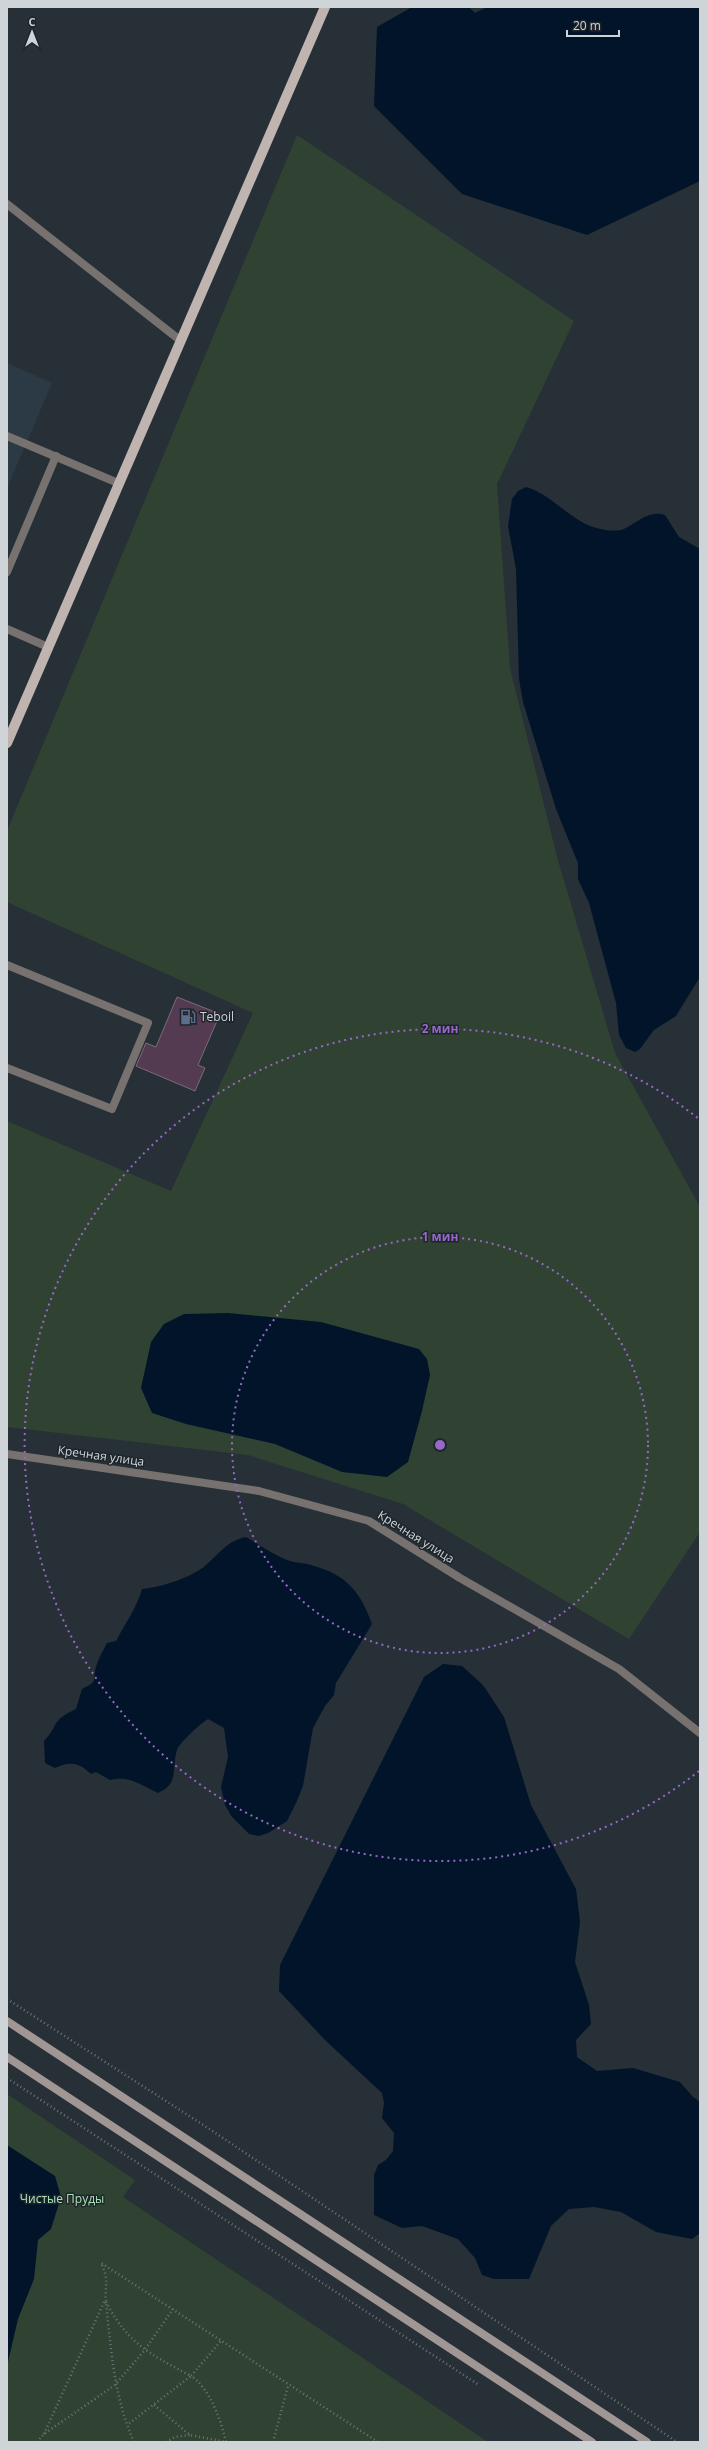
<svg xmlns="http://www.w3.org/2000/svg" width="707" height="2449" viewBox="0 0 707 2449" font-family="'Open Sans',sans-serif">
<rect width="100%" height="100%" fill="#273036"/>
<!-- built -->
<path fill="#2c3a45" d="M7,363L52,383L7,488Z"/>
<!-- green -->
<g fill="#304333">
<path d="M297,135L574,321L497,484L510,669L557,857L615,1053L700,1207V1532L629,1639L403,1504L248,1455L7,1427V1121L171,1191L253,1013L7,902V831Z"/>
<path d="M7,2094L135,2180L123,2197L488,2442H7Z"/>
</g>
<!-- water -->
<g fill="#021429">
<path d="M412,7H469L475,13L487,7H700V181L587,235L462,194L374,106L377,27Z"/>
<path d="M526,487C554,495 572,524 601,529C609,531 618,532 626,528C639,521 649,510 665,515L679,537L700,549V977L676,1016L654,1030L640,1049L635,1052L626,1048L619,1035L616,1003L589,903L578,879V863L556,809L523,702L519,679L516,569L508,526L512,499L518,491Z"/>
<path d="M228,1313L321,1322L419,1349L427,1359L430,1375L422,1411L408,1462L387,1477L342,1472L275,1444L186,1424L152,1413L141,1388L151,1342L164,1324L184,1314Z"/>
<path d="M246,1537C260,1545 275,1556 290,1561C297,1563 304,1563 311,1565C347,1575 360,1591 372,1624L336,1683L334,1695L325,1706L313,1728L303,1786L296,1803L287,1821L268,1833L259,1836L249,1834L232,1817L225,1805L221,1787L228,1757L224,1728L208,1719C201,1723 179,1743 177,1750C171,1769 180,1783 158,1793C141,1785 129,1775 110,1780L96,1772L91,1774C79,1762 70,1761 55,1768L45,1763L44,1741C60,1724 50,1721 76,1709L82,1689C99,1681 92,1681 96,1667C98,1659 103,1651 107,1643L116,1641C125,1624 137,1607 142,1589C161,1587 191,1578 206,1565C220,1553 227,1541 246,1537Z"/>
<path d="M443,1664L462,1666L483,1685L504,1717L531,1805L576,1889L580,1922L575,1962L589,2005L591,2024L576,2040L577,2057L597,2071L633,2068L680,2082L693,2097L700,2102V2233L692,2239L656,2232L621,2212L594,2207L569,2209L551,2226L529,2279H494L482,2275L475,2258L458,2239L422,2226L402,2228L374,2215V2175L378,2165L386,2160L393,2151L394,2133L382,2118L384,2103L382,2093L325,2040L279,1991L280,1965L424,1677Z"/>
<path d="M7,2145L55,2176L61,2197L51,2229L38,2240L34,2279L18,2319L8,2362L7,2388Z"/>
</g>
<!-- building -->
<path fill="#553b52" stroke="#776d76" d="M177,997L220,1014L198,1065L205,1068L195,1091L136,1066L146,1043L156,1047Z"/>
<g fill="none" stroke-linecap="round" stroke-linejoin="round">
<!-- path -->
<g stroke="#6c7479" stroke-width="2.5" stroke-dasharray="1 3" stroke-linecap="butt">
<path d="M7,1999L208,2128L677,2442"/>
<path d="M7,2078L479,2385"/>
<path d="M106,2302C129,2345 150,2354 191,2376L127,2425"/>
<path d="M154,2405L190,2435L226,2442C221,2421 210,2388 191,2376L221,2341"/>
<path d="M44,2434L105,2300"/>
<path d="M37,2442L44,2434L115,2385L144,2351L173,2309"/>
<path d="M134,2442C114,2397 111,2350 106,2302C104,2285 110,2282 101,2263L378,2442"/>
<path d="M166,2442L175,2437L190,2435"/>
<path d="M273,2442L288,2386"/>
</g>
<!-- lane -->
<g stroke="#777170" stroke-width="8">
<path d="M7,204L181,341"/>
<path d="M7,436L118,483"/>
<path d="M7,572L56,456"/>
<path d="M7,629L48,647"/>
<path d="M7,965L148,1023L112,1109L7,1068"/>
</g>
<!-- street -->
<path stroke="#777170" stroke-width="8" d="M7,1454L259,1491L369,1521L460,1578L619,1669L700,1733"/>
<!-- secondary -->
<g stroke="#a09795" stroke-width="8">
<path d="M7,2021L647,2442"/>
<path d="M7,2057L592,2442"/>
</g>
<!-- primary -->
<path stroke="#c0b4b1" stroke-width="10" d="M7,743L325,7"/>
</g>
<!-- distance rings -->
<g fill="none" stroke="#9867c8" stroke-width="2" stroke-dasharray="2 4">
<circle cx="440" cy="1445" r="208"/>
<path d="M699 1771A416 416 0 1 1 699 1119"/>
</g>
<!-- icons -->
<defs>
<symbol id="fuel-bare" viewBox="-9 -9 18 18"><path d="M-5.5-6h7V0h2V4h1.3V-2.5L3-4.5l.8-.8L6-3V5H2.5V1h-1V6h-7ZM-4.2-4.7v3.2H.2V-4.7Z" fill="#5c6f8a" stroke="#1e262c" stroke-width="2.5" paint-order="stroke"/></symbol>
</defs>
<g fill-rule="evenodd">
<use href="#fuel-bare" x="177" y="1006" width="22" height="22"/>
</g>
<g text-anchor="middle" stroke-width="3" stroke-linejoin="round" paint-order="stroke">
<!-- poi labels -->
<g font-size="12" fill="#ced4d8" stroke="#1e262c" text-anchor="start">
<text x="200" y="1021">Teboil</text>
</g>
<!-- street labels -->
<g font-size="12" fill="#ced4d8" stroke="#1e262c">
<text transform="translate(101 1456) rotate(8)" y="4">Кречная улица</text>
<text transform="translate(416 1537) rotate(32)" y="4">Кречная улица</text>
</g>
<!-- park labels -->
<g font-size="12" fill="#abe0b5" stroke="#1e262c">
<text x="62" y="2203">Чистые Пруды</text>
</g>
</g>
<circle cx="440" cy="1445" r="6" fill="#9867c8" stroke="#1e262c" stroke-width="2"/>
<g font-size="12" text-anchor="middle" font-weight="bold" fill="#9867c8" stroke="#1e262c" stroke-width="3" stroke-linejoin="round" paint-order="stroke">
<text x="440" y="1033">2 мин</text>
<text x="440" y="1241">1 мин</text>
</g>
<!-- border -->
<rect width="707" height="2449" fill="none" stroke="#ced4d8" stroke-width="16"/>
<!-- north arrow -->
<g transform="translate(32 32)" stroke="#1e262c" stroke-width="3" paint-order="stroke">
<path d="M0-3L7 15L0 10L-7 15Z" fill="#ced4d8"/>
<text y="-6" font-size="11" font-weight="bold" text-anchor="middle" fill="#ced4d8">С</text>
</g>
<!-- scale -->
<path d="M567 30v6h52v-6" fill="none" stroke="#ced4d8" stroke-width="2"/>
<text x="573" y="30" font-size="12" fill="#ced4d8" stroke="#1e262c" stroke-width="3" paint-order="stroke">20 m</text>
</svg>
